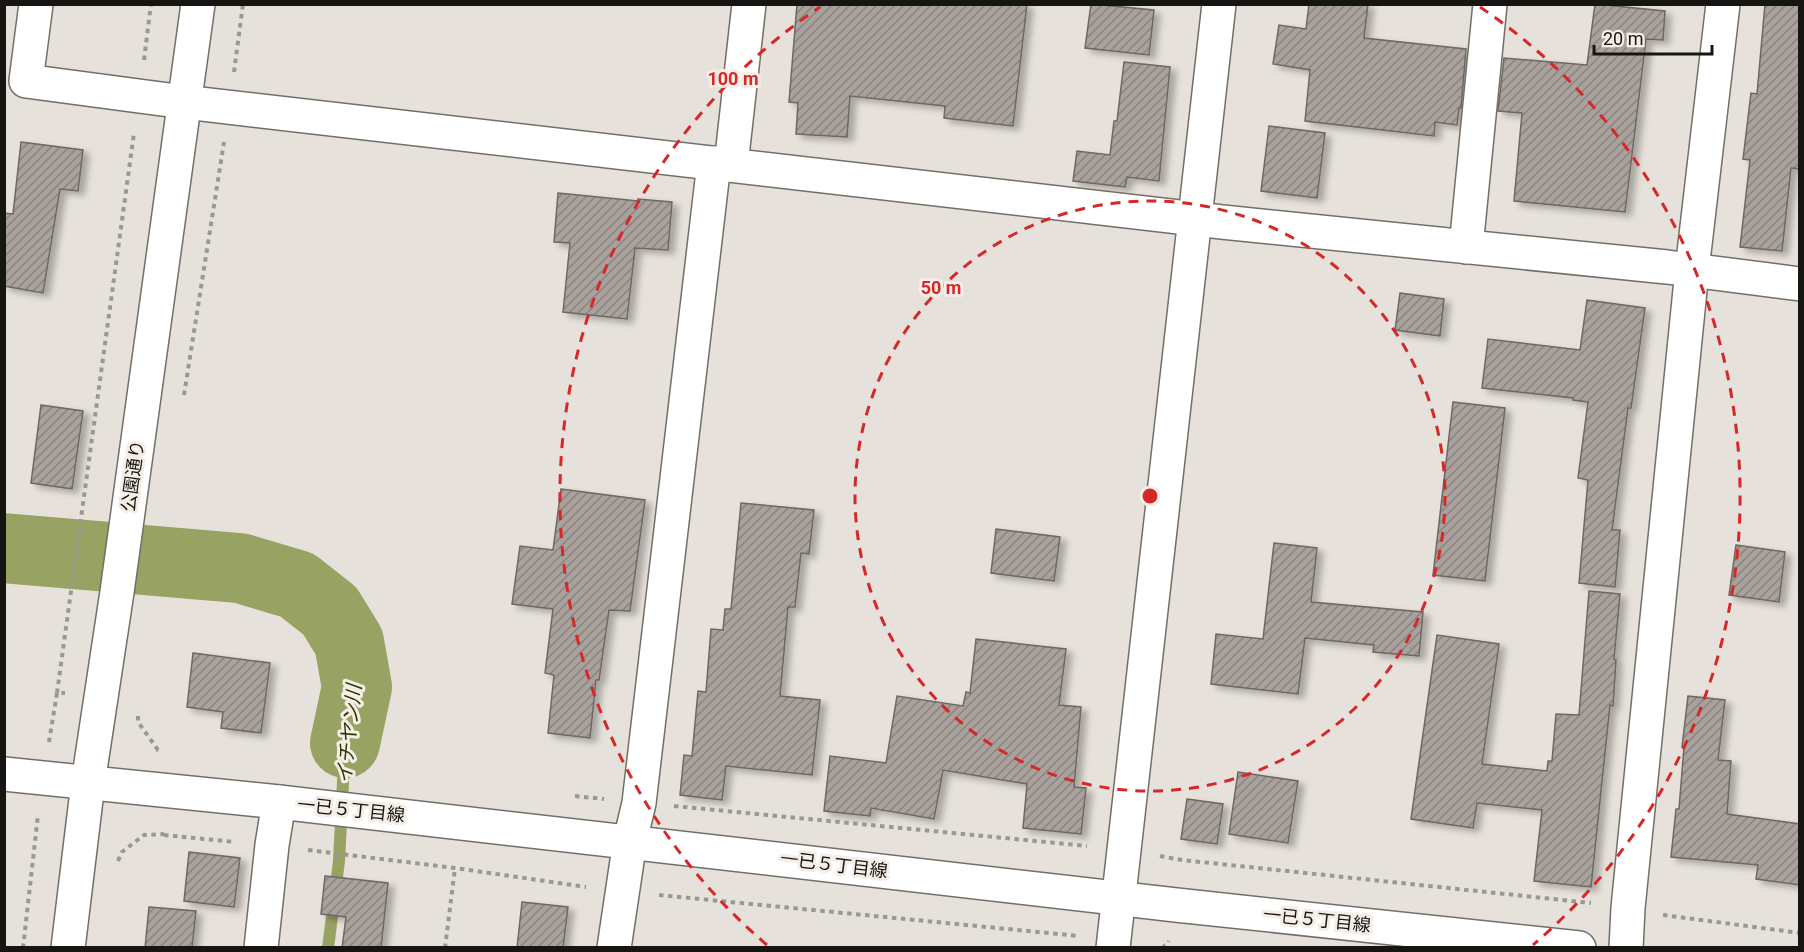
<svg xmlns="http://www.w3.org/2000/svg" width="1804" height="952" viewBox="0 0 1804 952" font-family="Roboto,'Noto Sans JP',sans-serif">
<defs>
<pattern id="building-hatch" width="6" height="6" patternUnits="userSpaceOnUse" patternTransform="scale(1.5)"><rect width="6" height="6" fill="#a9a19c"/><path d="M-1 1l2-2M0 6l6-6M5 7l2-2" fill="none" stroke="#89827e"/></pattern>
<filter id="shadow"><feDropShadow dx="6" dy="4" stdDeviation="3" flood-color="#0004"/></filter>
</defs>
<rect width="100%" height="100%" fill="#e6e1da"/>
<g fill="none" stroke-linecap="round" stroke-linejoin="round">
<!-- stream -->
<path stroke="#97a263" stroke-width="12" d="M328,948L339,861L345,743"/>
<!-- river -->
<path stroke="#97a263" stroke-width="70" d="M4,548L240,568L297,585L330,611L349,642L357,687L345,743"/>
</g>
<!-- building -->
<g fill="url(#building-hatch)" stroke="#6e6763" stroke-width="1.5" filter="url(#shadow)">
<path d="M797,4H1027L1013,126L944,118L945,106L850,96L847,137L796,134L798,103L789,102Z"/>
<path d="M1091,4L1154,10L1149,55L1085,48Z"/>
<path d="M1309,4H1368L1364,38L1466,49L1461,108H1459L1457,125L1435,122L1434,136L1305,121L1310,70L1273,64L1279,25L1306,29Z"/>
<path d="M1595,4L1665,11L1663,40L1646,39L1625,212L1514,201L1522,113L1498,111L1504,58L1587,65Z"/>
<path d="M1765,4H1800V169L1791,168L1782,251L1740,247L1750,160L1743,159L1751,93L1757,94Z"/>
<path d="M1124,62L1170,67L1159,181L1127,177L1125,187L1073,181L1077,151L1110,155L1114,121H1117Z"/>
<path d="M1269,126L1325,133L1317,198L1261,191Z"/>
<path d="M21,142L83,150L78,191L60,189L43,293L4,286V213L13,214Z"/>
<path d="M558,193L638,201V199L672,202L668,250L635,248L627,319L563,312L570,243L554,242Z"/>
<path d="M1400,293L1444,299L1440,336L1395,330Z"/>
<path d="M1587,300L1645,308L1631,408H1628L1612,530H1620L1615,587L1579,583L1588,480L1578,478L1588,402L1573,400V398L1482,388L1488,339L1580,350Z"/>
<path d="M1453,402L1505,408L1485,581L1433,575Z"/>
<path d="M41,405L83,411L72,489L31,483Z"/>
<path d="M561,489L645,500L630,611L609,610L599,680H596L590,738L548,733L554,675L545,673L553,609L512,604L520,546L553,550Z"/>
<path d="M741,503L814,510L809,554L801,553L795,607H788L780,696L820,700L812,775L726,766L722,800L680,795L684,755L692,756L698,691L706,692L711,629L723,630L725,609H731Z"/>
<path d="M996,529L1060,537L1054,581L991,573Z"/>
<path d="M1274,543L1317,548L1311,602L1423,612L1419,656L1373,652L1374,645L1305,638L1298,694L1211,684L1216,634L1263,639Z"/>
<path d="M1736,545L1785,552L1779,602L1729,595Z"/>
<path d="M1589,591L1620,594L1614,659L1616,660L1613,706L1610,705L1591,887L1534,881L1542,810L1477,803L1473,828L1411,819L1437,635L1499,644L1482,764L1547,771L1548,761H1552L1556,714L1579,715Z"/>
<path d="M976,639L1066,649L1059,705L1081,707L1074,787L1086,788L1081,834L1023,828L1027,784L943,770L934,819L871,808L870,816L824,811L830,756L886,763L897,696L963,706L966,692L970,693Z"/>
<path d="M193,653L270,663L261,733L221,728L223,712L187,707Z"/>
<path d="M1688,696L1725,700L1718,760L1731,761L1727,814L1800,824V885L1756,879L1758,865L1671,857L1676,809H1679L1684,747H1682Z"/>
<path d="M1238,772L1298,781L1288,843L1229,834Z"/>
<path d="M1187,799L1223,804L1217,844L1181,839Z"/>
<path d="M189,852L240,858L234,907L184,901Z"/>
<path d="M325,876L388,883L381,948H342L346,917L321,914Z"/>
<path d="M522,902L568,907L563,948H517Z"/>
<path d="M149,907L196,911L192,948H145Z"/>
</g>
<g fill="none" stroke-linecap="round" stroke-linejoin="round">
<defs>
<g id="minor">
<path d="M36,4L26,81L184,102L1222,222L1667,267L1800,284"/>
<path d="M731,165L749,4"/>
<path d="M1466,247L1490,4"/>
<path d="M4,774L279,802L1176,905L1579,948"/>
<path d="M68,948L88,783L117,592L198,4"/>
<path d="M261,948L272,845L279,802"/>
<path d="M614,948L630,841L639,803L714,163"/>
<path d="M1113,948L1219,4"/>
<path d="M1626,948L1628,908L1692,270L1723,4"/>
</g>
</defs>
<!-- minor casing -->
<use href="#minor" stroke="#736f68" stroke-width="36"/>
<!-- path -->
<g stroke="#9b9892" stroke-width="4" stroke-dasharray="4.5 4.5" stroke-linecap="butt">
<path d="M144,60L151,4"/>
<path d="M234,72L243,4"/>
<path d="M184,395L224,142"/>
<path d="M57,693L134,133"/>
<path d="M138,716V722L158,750H161"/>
<path d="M49,742L57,693H65"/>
<path d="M575,796L604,799"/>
<path d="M674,806L1087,846"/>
<path d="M164,835L235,842"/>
<path d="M308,850L455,868L586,887"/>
<path d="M1160,856L1182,860L1591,903"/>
<path d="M118,861L122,852L144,835L164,834"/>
<path d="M659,895L1079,936"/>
<path d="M1663,915L1800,933"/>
<path d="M23,948L38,815"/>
<path d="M445,948L455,868"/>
<path d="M1162,948L1168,943L1169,941"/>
</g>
<!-- minor -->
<use href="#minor" stroke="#fff" stroke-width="33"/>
</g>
<!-- distance rings -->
<g fill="none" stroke="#d62828" stroke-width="3" stroke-dasharray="10 8">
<circle cx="1150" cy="496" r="295"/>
<path d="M767 945A590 590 0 0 1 820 7M1480 7A590 590 0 0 1 1533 945"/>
</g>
<g text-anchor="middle" stroke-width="6" stroke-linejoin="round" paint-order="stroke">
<!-- street labels -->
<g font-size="18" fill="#171512" stroke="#f4eee7">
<text transform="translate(133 476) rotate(-82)" y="6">公園通り</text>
<text transform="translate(351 810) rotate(6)" y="6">一已５丁目線</text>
<text transform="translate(834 865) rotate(7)" y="6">一已５丁目線</text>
<text transform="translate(1317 920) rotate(6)" y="6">一已５丁目線</text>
</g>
<!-- water labels -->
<g font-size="20" font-style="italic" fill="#2f3502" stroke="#f4eee7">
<text transform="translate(349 734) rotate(-84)" y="7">イチヤン川</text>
</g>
</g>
<circle cx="1150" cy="496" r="9" fill="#d62828" stroke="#f4eee7" stroke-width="3"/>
<g font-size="18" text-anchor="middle" font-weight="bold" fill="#d62828" stroke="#f4eee7" stroke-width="6" stroke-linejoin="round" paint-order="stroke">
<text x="733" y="85">100 m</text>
<text x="941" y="294">50 m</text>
</g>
<!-- border -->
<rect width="1804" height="952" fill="none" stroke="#171512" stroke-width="12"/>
<!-- scale -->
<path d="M1594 45v9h118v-9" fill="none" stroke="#171512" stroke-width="3"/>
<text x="1603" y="45" font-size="18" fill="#171512" stroke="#f4eee7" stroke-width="4.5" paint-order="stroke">20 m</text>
</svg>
